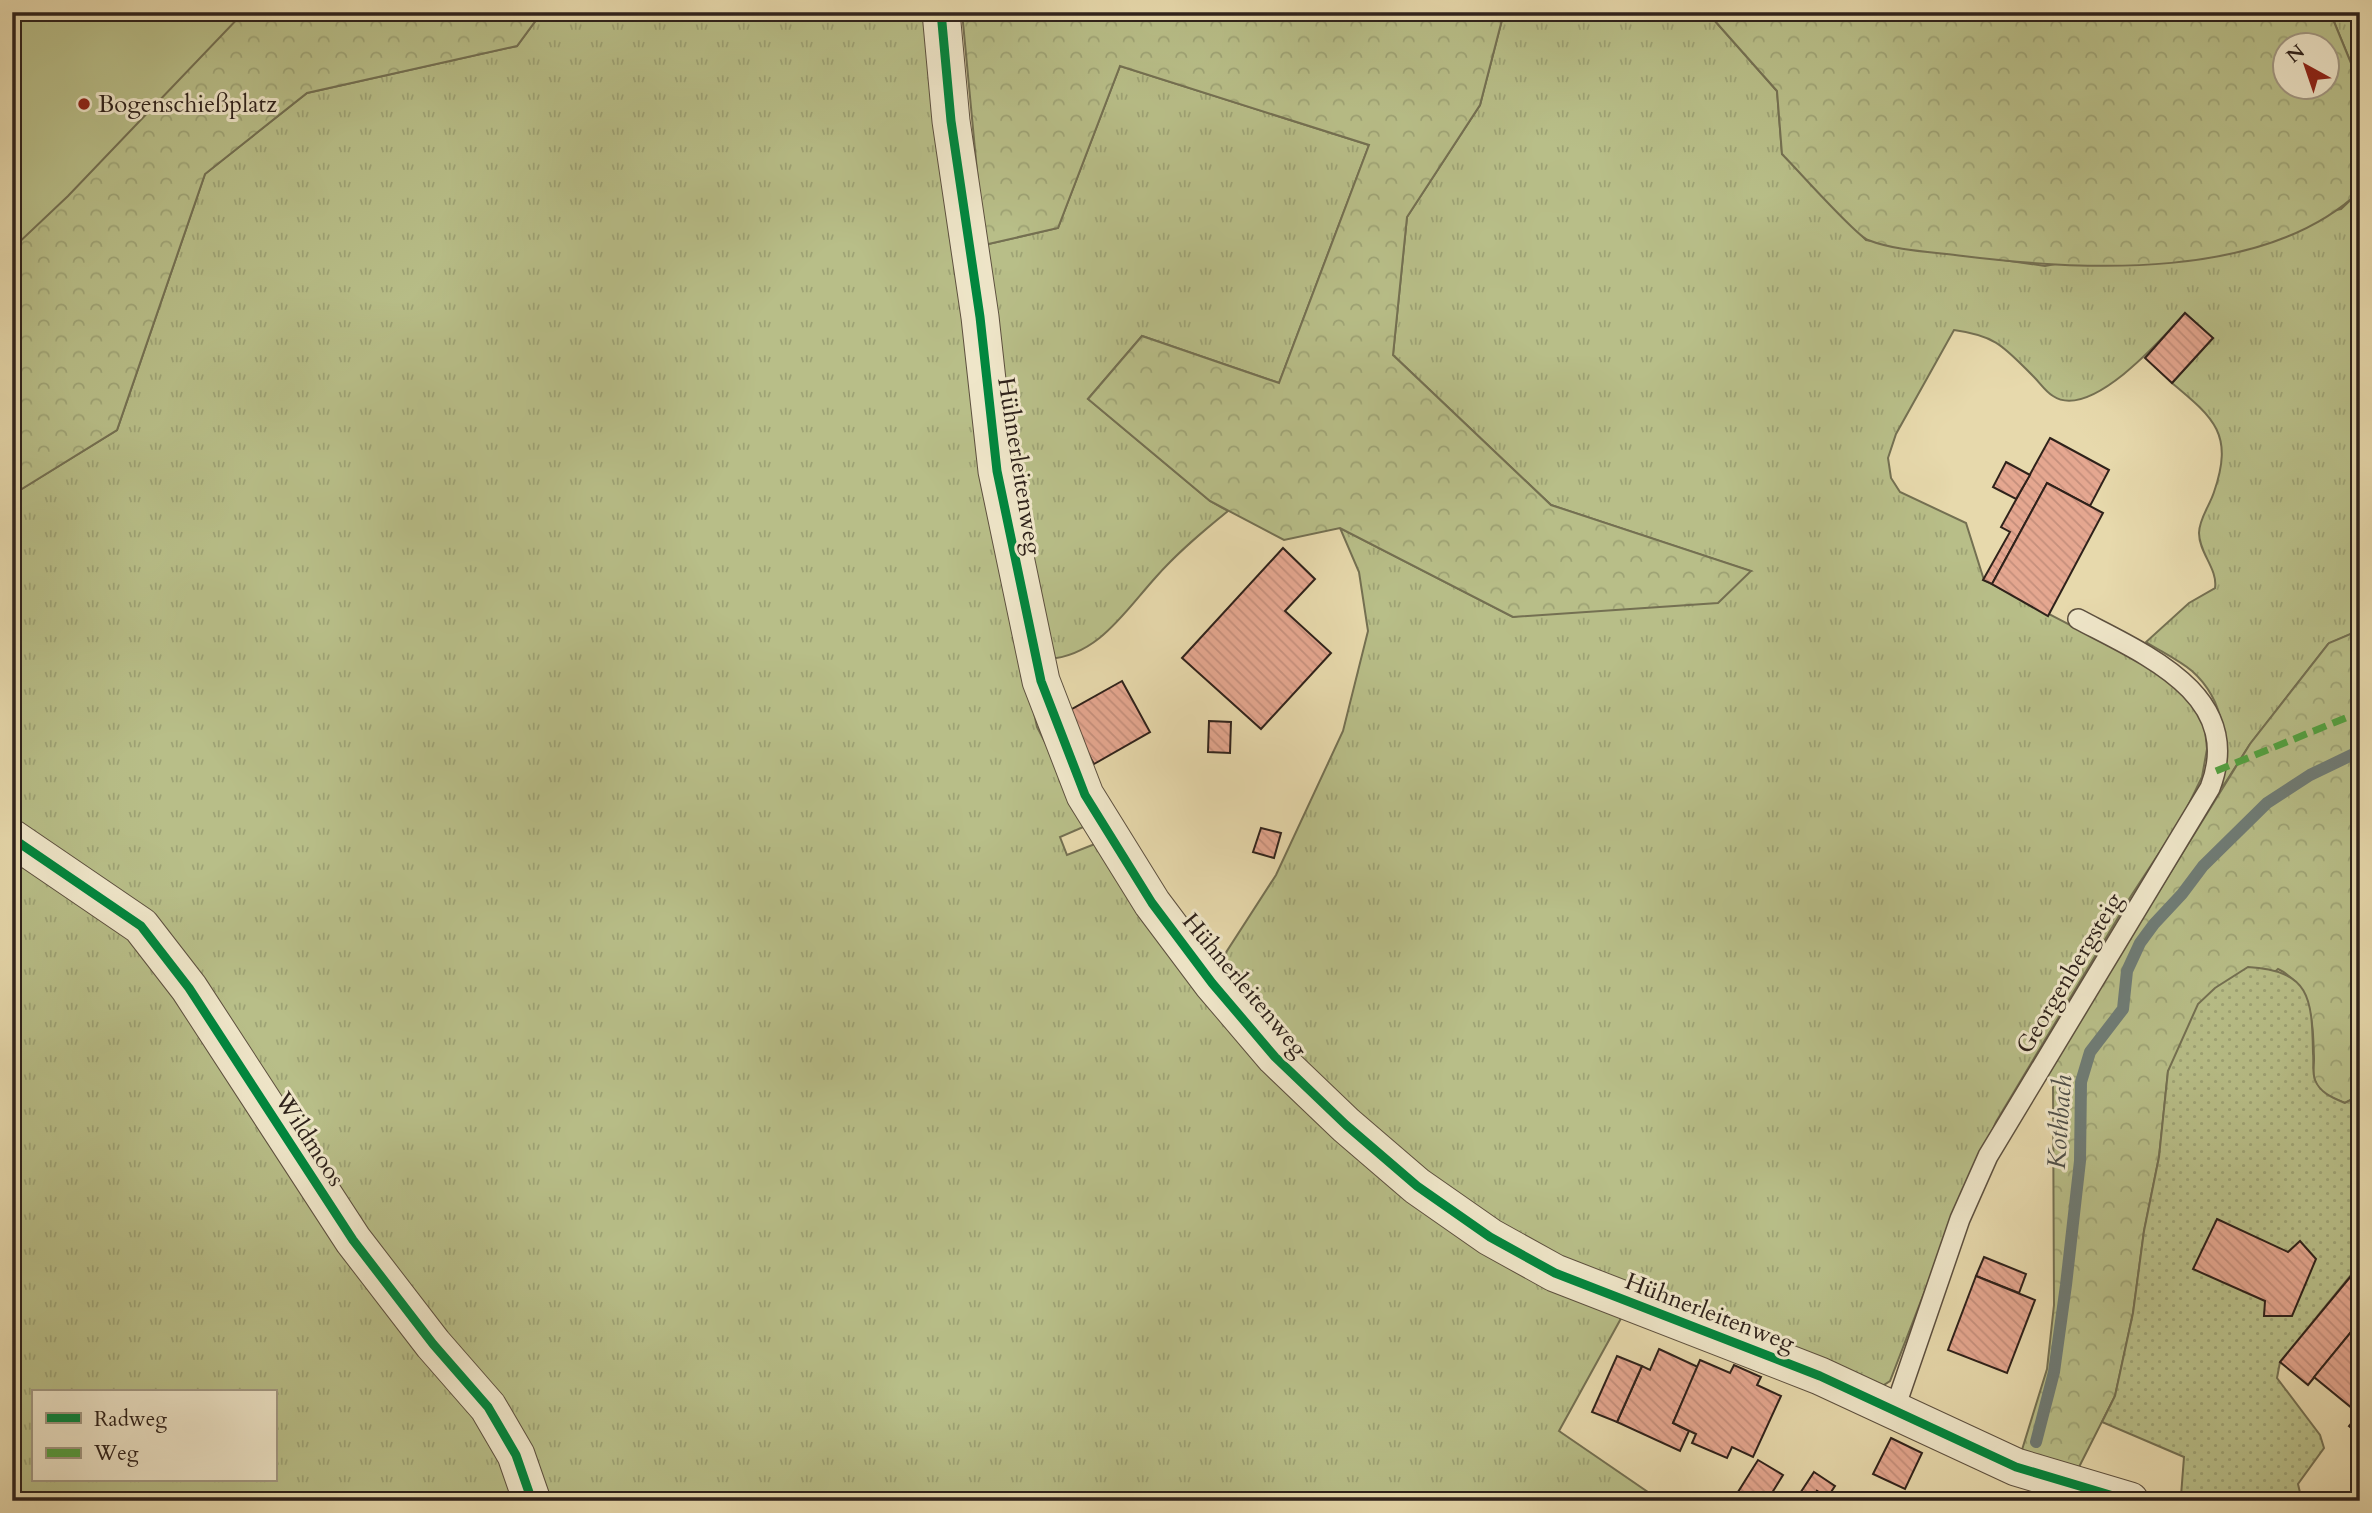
<svg xmlns="http://www.w3.org/2000/svg" width="2372" height="1513" viewBox="0 0 2372 1513" font-family="Cardo,serif">
<defs>
<pattern id="grass-tufts" width="24" height="20" patternUnits="userSpaceOnUse" patternTransform="scale(1.75)"><rect width="24" height="20" fill="#b8be88"/><path d="M3 7l-1-3M5 7V3M7 7l1-3M15 17l-1-3M17 17v-4M19 17l1-3" fill="none" stroke="#9ea375"/></pattern>
<pattern id="forest-crowns" width="20" height="18" patternUnits="userSpaceOnUse" patternTransform="scale(1.75)"><rect width="20" height="18" fill="#b8be88"/><path d="M2 6a3 3 0 1 1 6 0M12 15a3 3 0 1 1 6 0" fill="none" stroke="#9ea375"/></pattern>
<pattern id="garden-dots" width="8" height="8" patternUnits="userSpaceOnUse" patternTransform="scale(1.75)"><rect width="8" height="8" fill="#b8be88"/><path d="M2 2h.1M6 6h.1" fill="none" stroke="#9ea375" stroke-width="1.8" stroke-linecap="round"/></pattern>
<pattern id="building-back-hatch" width="6" height="6" patternUnits="userSpaceOnUse" patternTransform="scale(1.75)"><rect width="6" height="6" fill="#e5a790"/><path d="M-1 5l2 2M0 0l6 6M5-1l2 2" fill="none" stroke="#c58f7c"/></pattern>
</defs>
<rect width="100%" height="100%" fill="#e7d9ac"/>
<filter id="stains"><feTurbulence type="fractalNoise" baseFrequency=".00286" numOctaves="4"/><feColorMatrix values="0 0 0 0 .2 0 0 0 0 .09 0 0 0 0 .02 0 0 0 .5 -.17"/></filter>
<radialGradient id="worn" r=".72"><stop offset=".6" stop-color="#630" stop-opacity="0"/><stop offset="1" stop-color="#630" stop-opacity=".3"/></radialGradient>
<!-- grass -->
<g fill="url(#grass-tufts)" stroke="#747052" stroke-width="2" fill-rule="evenodd">
<path d="M542,12H926L1012,608L1037,727L1088,825L1060,837L1067,855L1100,842L1262,1061L1624,1313L1559,1431L1661,1501H545L373,1250L206,995L12,827V495L117,430L205,174L307,93L517,46Z"/>
<path d="M1504,12H1707L1777,91L1782,154L1866,240L2045,266L2341,209L2360,191V630L2328,644L2250,744L2222,788C2226,745 2228,703 2192,671C2179,660 2160,651 2146,642L2189,603L2215,588C2218,569 2199,553 2199,533C2199,519 2210,505 2214,492C2234,434 2214,418 2172,383L2213,338L2185,313C2162,339 2090,421 2053,396C2046,392 2040,383 2034,377C2004,347 1997,336 1954,330L1896,434L1888,458L1891,478L1900,492L1966,523L1984,580L2164,674L2196,709L2205,730L2207,749L2202,777L2182,818L2131,896L1996,1122L1938,1257L1890,1381L1876,1390L1722,1317L1555,1258L1486,1221L1314,1079L1216,968L1276,875L1343,731L1368,631L1359,572L1340,528L1513,617L1750,571L1551,505L1393,355L1407,217L1480,105Z"/>
<path d="M2330,12H2360V85Z"/>
<path d="M1120,66L1369,145L1279,383L1142,336L1088,399L1210,501L1228,511C1202,532 1178,552 1156,577C1125,611 1098,656 1048,659L992,347L984,245L1058,228Z"/>
<path d="M12,853L116,924L170,980L467,1394L520,1501H12ZM33,1392H275V1480H33Z"/>
</g>
<!-- forest -->
<g fill="url(#forest-crowns)" stroke="#747052" stroke-width="2" fill-rule="evenodd">
<path d="M12,12H542L517,46L307,93L205,174L117,430L12,495Z"/>
<path d="M962,12H1504L1480,105L1407,217L1393,355L1551,505L1751,571L1718,603L1513,617L1340,528L1284,540L1210,501L1088,399L1142,336L1279,383L1369,145L1120,66L1058,228L984,245Z"/>
<path d="M1707,12H2330L2360,85V191C2266,281 2083,271 1963,256C1933,252 1896,251 1868,240C1856,236 1796,168 1782,154L1777,91ZM2284,46H2326V88H2284Z"/>
<path d="M2360,630V1095L2345,1103C2333,1098 2320,1094 2315,1081C2312,1075 2314,1066 2314,1059C2313,1024 2313,986 2278,969L2168,1071L2159,1157L2144,1231L2133,1313L2115,1396L2077,1471L2021,1453L2047,1369L2054,1305L2053,1082L2045,1075L2250,744L2329,643Z"/>
</g>
<!-- park -->
<path fill="#b8be88" stroke="#747052" stroke-width="2" d="M12,12H244L68,196L12,249Z"/>
<!-- garden -->
<path fill="url(#garden-dots)" stroke="#747052" stroke-width="2" d="M2248,967C2310,971 2312,997 2313,1053C2314,1061 2312,1073 2315,1080C2320,1093 2333,1098 2345,1103L2360,1095V1283L2350,1276L2280,1362L2277,1378L2320,1435L2324,1448L2298,1484L2301,1497L2338,1501H2190L2181,1496L2184,1457L2102,1422L2115,1396L2133,1313L2144,1231L2159,1157L2168,1071L2198,1004L2215,988Z"/>
<g fill="none" stroke-linecap="round" stroke-linejoin="round">
<!-- stream -->
<path stroke="#6f7c76" stroke-width="12" d="M2036,1442L2054,1372L2066,1285L2080,1161L2081,1082L2090,1052L2123,1009L2127,971L2140,943L2154,924L2182,894L2203,866L2267,803L2310,775L2360,751"/>
</g>
<!-- building -->
<g fill="url(#building-back-hatch)" stroke="#2f221b" stroke-width="2">
<path d="M2185,313L2213,338L2172,383L2145,358Z"/>
<path d="M2050,438L2109,470L2090,506L2047,483L1992,584L1983,580L2010,532L2001,527Z"/>
<path d="M2006,462L2030,475L2016,499L1993,487Z"/>
<path d="M2047,483L2103,513L2048,616L1992,584Z"/>
<path d="M1283,548L1315,579L1285,611L1331,653L1261,729L1182,658Z"/>
<path d="M1122,681L1150,732L1094,764L1065,713Z"/>
<path d="M1209,721L1231,722L1230,753L1208,752Z"/>
<path d="M1261,828L1281,833L1274,858L1253,852Z"/>
<path d="M2217,1219L2288,1252L2300,1241L2316,1259L2292,1316H2264L2265,1301L2193,1269Z"/>
<path d="M1984,1257L2026,1274L2019,1293L1976,1276Z"/>
<path d="M1976,1276L2035,1300L2007,1373L1948,1350Z"/>
<path d="M2351,1276L2360,1283V1321L2308,1385L2280,1362Z"/>
<path d="M2360,1321V1435L2349,1426L2359,1414L2314,1377Z"/>
<path d="M1659,1349L1698,1367L1673,1423L1689,1431L1680,1451L1617,1422L1642,1366L1650,1370Z"/>
<path d="M1617,1356L1642,1366L1617,1422L1592,1412Z"/>
<path d="M1700,1360L1730,1373L1734,1365L1761,1377L1757,1385L1781,1396L1753,1457L1732,1447L1727,1458L1692,1443L1696,1434L1673,1423Z"/>
<path d="M1891,1438L1922,1453L1905,1489L1873,1474Z"/>
<path d="M1758,1460L1783,1475L1767,1501H1753L1738,1492Z"/>
<path d="M1814,1472L1835,1486L1827,1498L1817,1491L1811,1501H1795Z"/>
<path d="M1817,1491L1827,1498L1831,1501H1811Z"/>
</g>
<g fill="none" stroke-linecap="round" stroke-linejoin="round">
<defs>
<path id="lane" d="M1894,1411L1960,1219L1988,1156L2210,788C2246,695 2144,654 2078,619"/>
<g id="street">
<path d="M941,12L951,121L980,317L997,471L1041,681L1085,795L1152,903L1212,983L1275,1057L1346,1125L1417,1186L1490,1237L1555,1273L1820,1376L2016,1467L2130,1501"/>
<path d="M12,838L141,926L189,988L353,1240L433,1344L488,1407L516,1455L532,1501"/>
</g>
</defs>
<!-- lane casing -->
<use href="#lane" stroke="#5d503f" stroke-width="22"/>
<!-- street casing -->
<use href="#street" stroke="#5d503f" stroke-width="39"/>
<!-- lane -->
<use href="#lane" stroke="#efe6c9" stroke-width="19"/>
<!-- street -->
<use href="#street" stroke="#efe6c9" stroke-width="37"/>
<!-- quiet -->
<path stroke="#52a240" stroke-width="7" stroke-dasharray="14 7" stroke-linecap="butt" d="M2216,771L2360,712"/>
<defs>
<g id="cycleway">
<path d="M941,12L951,121L980,317L997,471L1041,681L1085,795L1152,903L1212,983L1275,1057L1346,1125L1417,1186L1490,1237L1555,1273L1820,1376L2016,1467L2130,1501"/>
<path d="M12,838L141,926L189,988L353,1240L433,1344L488,1407L516,1455L532,1501"/>
</g>
</defs>
<!-- cycleway casing -->
<use href="#cycleway" stroke="#efe6c9" stroke-width="13"/>
<!-- cycleway -->
<use href="#cycleway" stroke="#00873e" stroke-width="9"/>
</g>
<!-- markers -->
<circle fill="#8f2418" stroke="#efe6c9" stroke-width="2.5" cx="84" cy="104" r="7"/>
<g text-anchor="middle" stroke-width="6" stroke-linejoin="round" paint-order="stroke">
<!-- poi labels -->
<g font-size="24" fill="#2f221b" stroke="#efe6c9" text-anchor="start">
<text x="98" y="112">Bogenschießplatz</text>
</g>
<!-- street labels -->
<g font-size="24" fill="#2f221b" stroke="#efe6c9">
<text transform="translate(1020 466) rotate(81)" y="8">Hühnerleitenweg</text>
<text transform="translate(2069 973) rotate(-59)" y="8">Georgenbergsteig</text>
<text transform="translate(1245 985) rotate(50)" y="8">Hühnerleitenweg</text>
<text transform="translate(310 1139) rotate(57)" y="8">Wildmoos</text>
<text transform="translate(1710 1312) rotate(21)" y="8">Hühnerleitenweg</text>
</g>
<!-- water labels -->
<g font-size="26" font-style="italic" fill="#4f4f49" stroke="#efe6c9">
<text transform="translate(2059 1122) rotate(-86)" y="9">Kothbach</text>
</g>
</g>
<!-- margin -->
<rect width="2372" height="1513" fill="none" stroke="#e7d9ac" stroke-width="42"/>
<rect x="14" y="14" width="2344" height="1485" fill="none" stroke="#2f221b" stroke-width="3.5"/>
<rect x="21" y="21" width="2330" height="1471" fill="none" stroke="#2f221b" stroke-width="2"/>
<!-- legend -->
<rect x="32" y="1390" width="245" height="91" fill="#efe6c9" stroke="#a29883" stroke-width="2"/>
<rect x="46" y="1413" width="35" height="10" fill="#00873e" stroke="#a29883" stroke-width="2"/>
<text x="94" y="1426" font-size="21" fill="#2f221b">Radweg</text>
<rect x="46" y="1448" width="35" height="10" fill="#52a240" stroke="#a29883" stroke-width="2"/>
<text x="94" y="1460" font-size="21" fill="#2f221b">Weg</text>
<!-- north arrow -->
<g transform="translate(2306 66) rotate(320)"><circle r="33" fill="#efe6c9" stroke="#a29883" stroke-width="2"/>
<path d="M0-5L12 26L0 18L-12 26Z" fill="#8f2418"/>
<text y="-10" font-size="19" font-weight="bold" text-anchor="middle" fill="#2f221b">N</text>
</g>
<rect width="100%" height="100%" filter="url(#stains)"/>
<rect width="100%" height="100%" fill="url(#worn)"/>
</svg>
